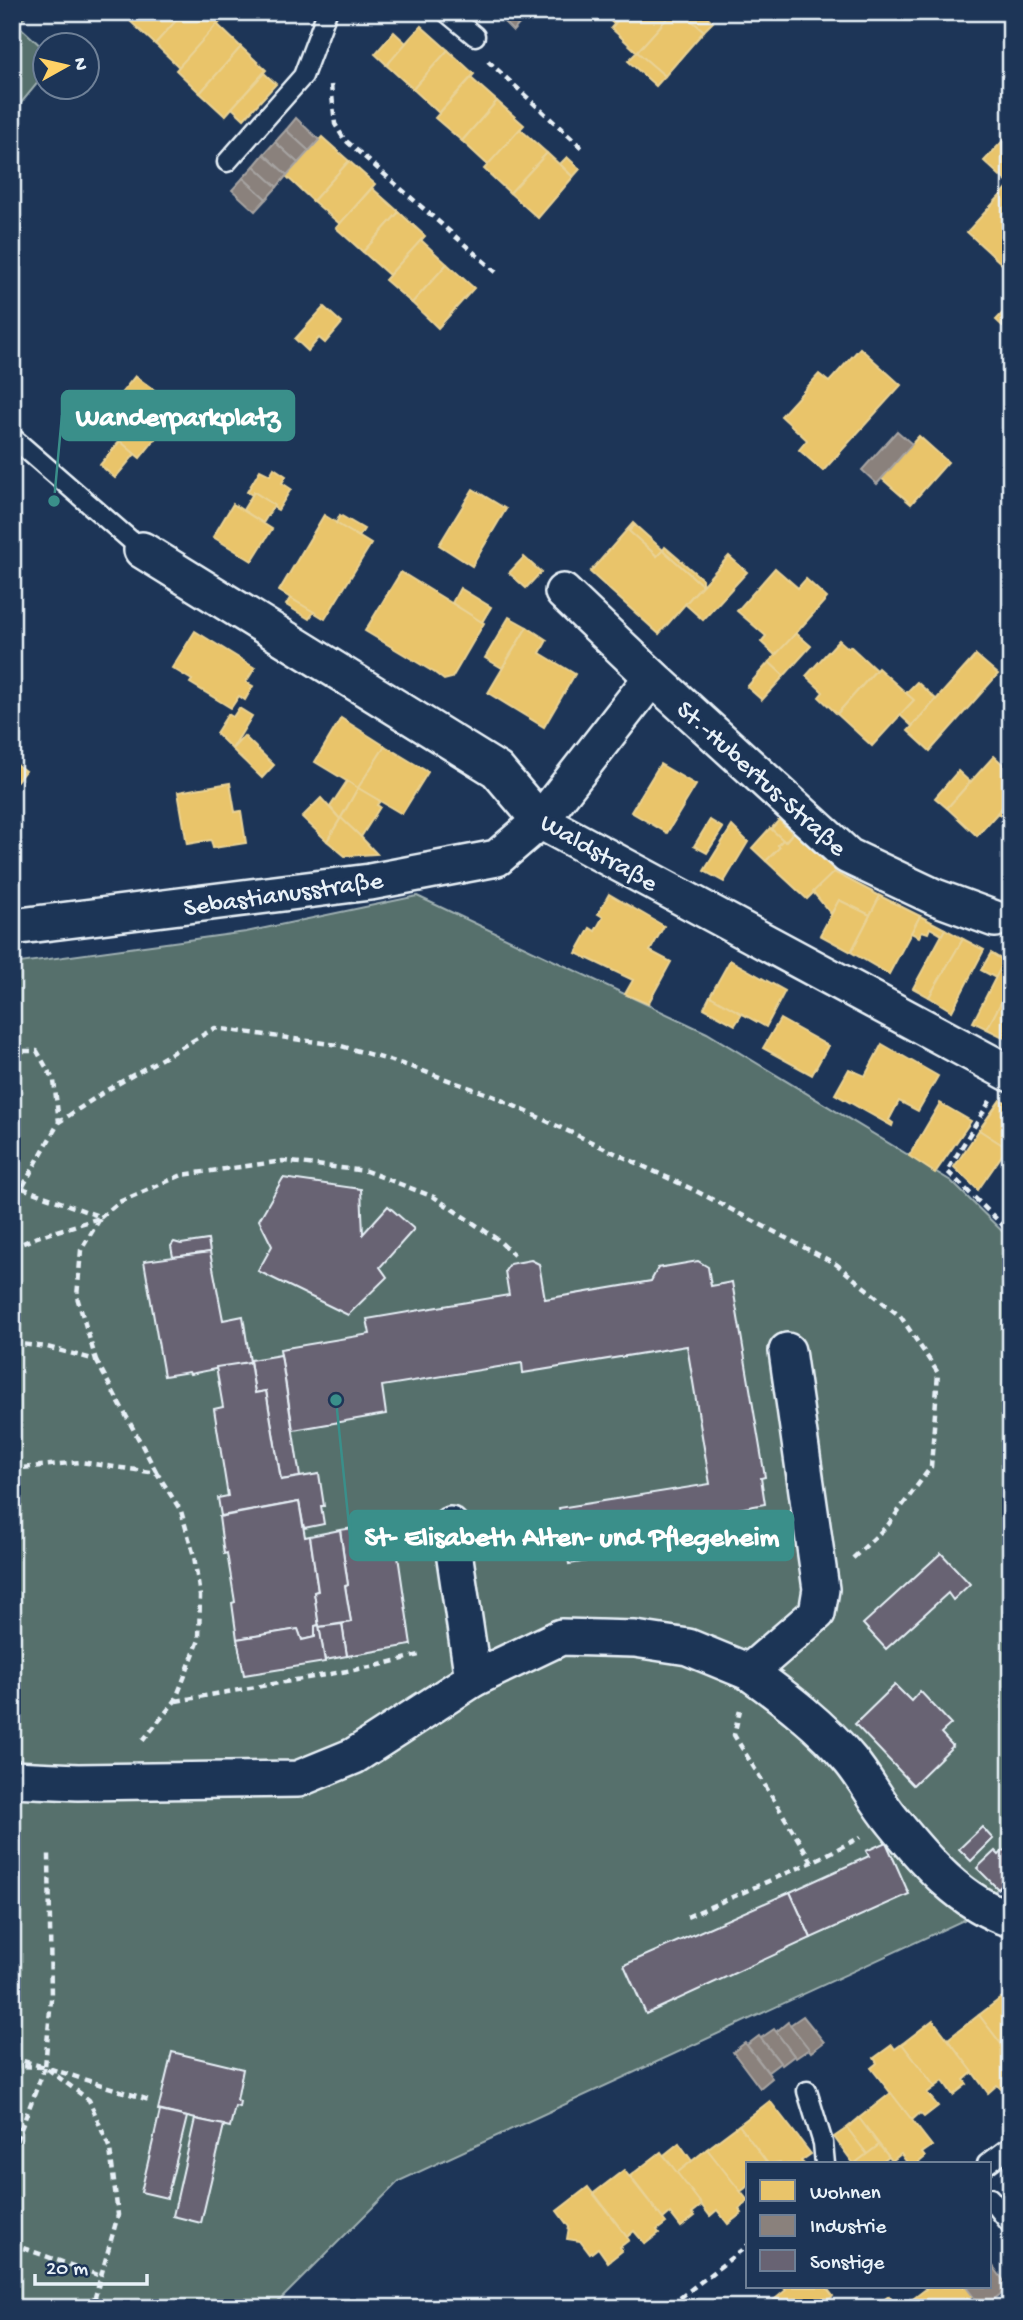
<svg xmlns="http://www.w3.org/2000/svg" width="1023" height="2320" viewBox="0 0 1023 2320" font-family="'Gochi Hand',sans-serif">
<rect width="100%" height="100%" fill="#1d3557"/>
<filter id="ink" filterUnits="userSpaceOnUse"><feTurbulence type="fractalNoise" baseFrequency=".0143" numOctaves="2"/><feDisplacementMap in="SourceGraphic" scale="14" xChannelSelector="R" yChannelSelector="G"/><feConvolveMatrix kernelMatrix="1 2 1 2 8 2 1 2 1" color-interpolation-filters="sRGB"/></filter>
<g filter="url(#ink)">
<!-- green -->
<g fill="#566f6c" stroke="#9fb0b2" stroke-width="2">
<path d="M12,12H29L18,25L45,50V74L12,114Z"/>
<path d="M417,896L707,1033L951,1181L1011,1240V1876L964,1920L399,2181L272,2308H12V964L246,932Z"/>
</g>
<!-- homes -->
<g fill="#e9c46a" stroke="#e9d295" stroke-width="2">
<path d="M140,12H184L155,44L131,22Z"/>
<path d="M184,12H211L221,21L179,67L155,44Z"/>
<path d="M601,12H625L614,24Z"/>
<path d="M625,12H673L637,52L611,28Z"/>
<path d="M673,12H682L704,31L665,76L637,52Z"/>
<path d="M682,12H702L713,22L704,31Z"/>
<path d="M217,24L241,47L200,93L176,70Z"/>
<path d="M421,26L448,50L413,89L386,65Z"/>
<path d="M394,32L406,43L387,65L375,54Z"/>
<path d="M241,47L266,70L225,116L200,93Z"/>
<path d="M448,50L474,74L439,113L413,89Z"/>
<path d="M637,52L665,76L656,86L628,61Z"/>
<path d="M264,73L276,84L244,119L232,108Z"/>
<path d="M471,78L497,101L462,141L435,118Z"/>
<path d="M497,101L524,125L488,165L462,141Z"/>
<path d="M520,129L547,153L510,193L484,169Z"/>
<path d="M1011,132V255L1002,264L967,232L1010,185L984,161Z"/>
<path d="M322,137L349,161L313,201L286,176Z"/>
<path d="M547,153L573,177L538,218L510,193Z"/>
<path d="M567,157L580,169L573,177L560,164Z"/>
<path d="M349,161L375,184L340,224L313,201Z"/>
<path d="M372,188L399,212L363,252L336,228Z"/>
<path d="M399,212L425,236L389,275L363,252Z"/>
<path d="M421,240L447,264L412,303L385,280Z"/>
<path d="M447,264L474,288L438,328L412,303Z"/>
<path d="M1011,304V334L996,320Z"/>
<path d="M324,307L342,323L325,343L319,338L308,351L295,339Z"/>
<path d="M860,348L901,385L823,471L799,450L807,440L781,416L819,374L829,382Z"/>
<path d="M135,376L160,394L158,395L178,411L140,458L97,423Z"/>
<path d="M919,436L948,462L911,504L881,478Z"/>
<path d="M120,441L135,454L115,478L100,465Z"/>
<path d="M274,468L286,476L282,483L291,489L278,510L273,507L274,505L254,492L252,495L247,492L260,470L270,475Z"/>
<path d="M473,489L506,509L472,566L439,545Z"/>
<path d="M254,492L274,505L263,523L243,510Z"/>
<path d="M233,504L272,529L252,561L213,537Z"/>
<path d="M324,515L371,544L325,619L279,591Z"/>
<path d="M340,515L364,529L359,537L336,523Z"/>
<path d="M633,523L635,525L629,531L657,556L663,550L702,585L659,634L590,572Z"/>
<path d="M635,525L663,550L657,556L629,531Z"/>
<path d="M665,547L702,579V585L663,550Z"/>
<path d="M729,556L747,572L703,620L685,604Z"/>
<path d="M524,557L541,572L526,588L509,573Z"/>
<path d="M775,568L798,588L806,579L827,598L776,656L761,642L766,636L737,611Z"/>
<path d="M401,572L484,623L452,678L444,680L435,673L365,631Z"/>
<path d="M460,588L491,607L482,622L452,603Z"/>
<path d="M290,598L314,612L309,619L286,605Z"/>
<path d="M509,617L527,627L502,668L485,658Z"/>
<path d="M527,627L547,640L540,653L575,674L544,727L488,693Z"/>
<path d="M195,631L255,668L246,682L253,686L245,700L239,696L231,708L190,683L192,680L172,668Z"/>
<path d="M796,633L811,646L784,676L769,662Z"/>
<path d="M839,640L848,648L850,646L876,670L837,714L819,697L823,692L806,676Z"/>
<path d="M976,655L998,674L930,751L908,731Z"/>
<path d="M769,662L784,676L762,700L747,687Z"/>
<path d="M878,668L914,700L872,746L837,714Z"/>
<path d="M917,682L936,699L912,726L900,715L914,700L906,693Z"/>
<path d="M239,708L252,716L232,749L216,733L228,714L233,717Z"/>
<path d="M341,718L385,746L358,788L315,762Z"/>
<path d="M244,736L274,765L262,778L232,749Z"/>
<path d="M385,746L428,772L402,814L358,788Z"/>
<path d="M994,756L1011,772V798L977,836L947,808Z"/>
<path d="M12,761L25,771L12,787Z"/>
<path d="M660,764L696,785L667,833L631,812Z"/>
<path d="M958,771L970,782L947,808L935,798Z"/>
<path d="M347,781L358,788L340,819L330,807Z"/>
<path d="M230,783L235,812L241,811L246,843L213,848L211,840L187,844L178,792Z"/>
<path d="M358,788L380,801L377,805L380,807L361,837L341,818Z"/>
<path d="M321,798L340,819L327,841L302,817Z"/>
<path d="M1011,798V823L1010,824L997,813Z"/>
<path d="M341,818L361,837L377,854L345,856L327,841Z"/>
<path d="M710,820L723,828L707,853L694,846Z"/>
<path d="M779,820L792,833L785,842L771,829Z"/>
<path d="M732,826L748,842L724,882L704,871Z"/>
<path d="M770,828L783,840L778,845L780,847L766,861L752,848Z"/>
<path d="M794,832L835,871L807,899L766,861L780,847L778,845L783,840L785,842Z"/>
<path d="M834,872L880,896L870,915L839,900L831,914L813,892Z"/>
<path d="M609,894L664,926L650,951L671,962L648,1004L625,994L633,980L576,953L590,928L595,931L603,917L598,914Z"/>
<path d="M880,896L920,916L889,974L851,952Z"/>
<path d="M839,900L870,915L851,952L820,935Z"/>
<path d="M920,916L945,929L942,935L930,928L928,933L922,931L919,937L911,933Z"/>
<path d="M945,929L963,939L929,997L913,988Z"/>
<path d="M963,939L984,950L952,1011L929,997Z"/>
<path d="M991,953L1004,961L996,978L981,970Z"/>
<path d="M730,960L785,991L766,1027L710,996Z"/>
<path d="M1004,961L1011,964V984L987,1029L973,1022Z"/>
<path d="M1011,984V1041L987,1029Z"/>
<path d="M710,996L742,1014L735,1025L704,1008Z"/>
<path d="M780,1019L828,1046L812,1075L763,1048Z"/>
<path d="M882,1044L938,1076L918,1111L899,1101L889,1120L893,1123L892,1126L835,1094L849,1069L865,1076Z"/>
<path d="M1000,1100L1011,1104V1139L1007,1148L979,1130Z"/>
<path d="M940,1103L971,1121L935,1173L909,1156Z"/>
<path d="M979,1130L1007,1148L978,1190L954,1167Z"/>
<path d="M1010,1991L1011,1992V2057L979,2015Z"/>
<path d="M979,2015L1011,2057L1004,2064L1011,2073V2081L1001,2089L997,2085L988,2093L948,2039Z"/>
<path d="M933,2020L973,2072L964,2080L967,2084L953,2095L943,2081L935,2087L902,2044Z"/>
<path d="M902,2044L935,2087L927,2093L938,2106L924,2117L920,2113L912,2120L871,2068L877,2063L874,2058L892,2045L895,2049Z"/>
<path d="M891,2093L932,2146L922,2153L925,2157L917,2164H908L901,2154L892,2161L859,2118Z"/>
<path d="M770,2101L811,2154L801,2161L804,2164H781L780,2162L768,2164L739,2125Z"/>
<path d="M859,2118L879,2145L867,2154L847,2128Z"/>
<path d="M739,2125L768,2164H748V2186L740,2192L707,2149Z"/>
<path d="M847,2128L867,2154L854,2164L834,2137Z"/>
<path d="M679,2143L692,2161L677,2173L664,2155Z"/>
<path d="M879,2145L889,2157L880,2164H854Z"/>
<path d="M707,2149L748,2201L739,2209L742,2213L728,2224L717,2210L710,2216L677,2173Z"/>
<path d="M661,2152L702,2205L692,2213L695,2216L681,2227L670,2213L663,2219L630,2176Z"/>
<path d="M624,2170L666,2223L657,2230L659,2233L645,2244L634,2231L627,2237L594,2193Z"/>
<path d="M588,2187L629,2240L620,2247L622,2251L608,2262L598,2248L590,2254L580,2241L567,2239L569,2227L557,2211Z"/>
<path d="M783,2287H826L833,2296L818,2308H764L786,2290Z"/>
<path d="M924,2287H966L973,2295L956,2308H901L926,2289Z"/>
<path d="M889,2296L898,2308H873Z"/>
</g>
<!-- industry -->
<g fill="#8a817c" stroke="#a6a3a1" stroke-width="2">
<path d="M508,12H530L513,31L502,20Z"/>
<path d="M296,118L319,140L309,151L286,130Z"/>
<path d="M286,130L309,151L298,163L275,142Z"/>
<path d="M275,142L298,163L287,175L264,154Z"/>
<path d="M264,154L287,175L277,187L254,166Z"/>
<path d="M254,166L277,187L266,199L243,178Z"/>
<path d="M243,178L266,199L255,211L232,190Z"/>
<path d="M897,431L912,444L877,484L862,470Z"/>
<path d="M803,2016L824,2042L811,2052L790,2025Z"/>
<path d="M788,2022L809,2049L796,2058L776,2032Z"/>
<path d="M774,2029L794,2056L782,2065L761,2038Z"/>
<path d="M759,2036L780,2063L768,2072L747,2045Z"/>
<path d="M745,2043L772,2078L760,2088L733,2052Z"/>
<path d="M990,2262L1009,2288L982,2308L966,2287H990Z"/>
</g>
<!-- building -->
<g fill="#686373" stroke="#e8f1f8" stroke-width="2">
<path d="M283,1178L361,1189L363,1234L388,1206L414,1229L380,1267L387,1277L348,1315L258,1271L272,1246L259,1220Z"/>
<path d="M208,1240L210,1252L173,1257L171,1246L174,1242L181,1244Z"/>
<path d="M210,1252L223,1320L243,1316L250,1362L190,1374L189,1372L164,1376L144,1261Z"/>
<path d="M531,1260L539,1264L545,1299L651,1281L658,1268L698,1261L708,1267L711,1286L732,1282L765,1477L761,1478L765,1504L732,1510L736,1536L569,1564L559,1508L710,1484L687,1346L523,1373L522,1363L382,1386L386,1414L293,1430L280,1349L370,1334L367,1319L509,1295L505,1271L510,1264Z"/>
<path d="M281,1355L300,1477L281,1480L266,1391L255,1393L250,1360Z"/>
<path d="M250,1362L255,1393L266,1391L281,1480L319,1474L324,1506H321L324,1524L304,1528L299,1502L221,1516L218,1498L228,1496L214,1409L223,1407L216,1367Z"/>
<path d="M299,1502L305,1537L310,1536L318,1591L314,1592L319,1625L315,1626V1637L302,1640L298,1629L237,1639L232,1603L235,1602L227,1553L224,1554L219,1517Z"/>
<path d="M393,1522L411,1645L347,1656L342,1624L351,1622L345,1586L348,1585L340,1530Z"/>
<path d="M340,1530L348,1585L345,1586L351,1622L319,1627L314,1592L318,1591L310,1536Z"/>
<path d="M941,1553L970,1584L953,1600L948,1593L886,1649L863,1624Z"/>
<path d="M342,1624L347,1656L325,1660L319,1627Z"/>
<path d="M319,1625L325,1662L244,1675L237,1639L298,1629L302,1640L315,1637V1626Z"/>
<path d="M895,1685L911,1701L920,1691L951,1724L941,1733L953,1746L913,1785L855,1724Z"/>
<path d="M982,1827L993,1839L971,1861L959,1849Z"/>
<path d="M886,1842L909,1894L811,1938L790,1892L869,1856L866,1851Z"/>
<path d="M1011,1844V1876L998,1889L977,1868L995,1851L999,1855Z"/>
<path d="M790,1892L811,1938L646,2014L624,1965Z"/>
<path d="M172,2052L243,2069L237,2100L240,2101L239,2107L235,2106L230,2127L158,2110Z"/>
<path d="M160,2111L187,2117L167,2198L141,2192Z"/>
<path d="M195,2119L224,2125L201,2223L173,2216Z"/>
</g>
<g fill="none" stroke-linecap="round" stroke-linejoin="round">
<defs>
<g id="service">
<path d="M446,12L475,36"/>
<path d="M227,162L303,76L327,12"/>
<path d="M12,437L142,550"/>
<path d="M807,2091L823,2143L825,2164"/>
<path d="M987,2164L1011,2146"/>
<path d="M990,2198L1011,2225"/>
</g>
<g id="minor">
<path d="M142,550L497,770L540,821L1011,1074"/>
<path d="M563,592L652,677L848,856L935,897L995,919"/>
<path d="M12,927L370,882L497,858L540,821L652,677"/>
<path d="M787,1351L821,1589L817,1613L749,1672C785,1698 822,1726 850,1760C866,1779 877,1802 893,1821C925,1861 962,1904 1011,1919"/>
<path d="M450,1525L473,1679L561,1637L635,1639L688,1647L749,1672"/>
<path d="M12,1779L78,1782L298,1779L354,1756L473,1679"/>
</g>
</defs>
<!-- service casing -->
<use href="#service" stroke="#e8f1f8" stroke-width="23"/>
<!-- minor casing -->
<use href="#minor" stroke="#e8f1f8" stroke-width="40"/>
<!-- path -->
<g stroke="#e8f1f8" stroke-width="4.5" stroke-dasharray="7 5" stroke-linecap="butt">
<path d="M488,61L582,148"/>
<path d="M331,85L335,124L344,139L496,272"/>
<path d="M12,1051H37L54,1081L59,1122"/>
<path d="M990,1101L947,1171L1011,1233"/>
<path d="M22,1188L101,1217L119,1202L182,1175L283,1161L366,1171L434,1197L497,1239L514,1255"/>
<path d="M12,1189L22,1188L59,1122L107,1090L215,1028L338,1045L409,1066L493,1096L694,1190L836,1264L901,1317L938,1373L931,1467L888,1525L852,1559"/>
<path d="M12,1248L37,1237L100,1218"/>
<path d="M12,1343L47,1347L96,1360L77,1297L81,1250L101,1217"/>
<path d="M96,1360L157,1473"/>
<path d="M12,1469L80,1462L157,1473L181,1511L194,1556L200,1596L199,1640L175,1701L140,1744"/>
<path d="M176,1701L376,1666L419,1655"/>
<path d="M740,1710L734,1735L812,1862L861,1837"/>
<path d="M687,1917L812,1862"/>
<path d="M12,2058L45,2067L51,1999L49,1854"/>
<path d="M12,2066L45,2067L89,2100L110,2149L118,2215L92,2308"/>
<path d="M12,2152L45,2067L149,2100"/>
<path d="M12,2244L101,2276"/>
<path d="M680,2298L748,2245"/>
<path d="M997,2308L1011,2297"/>
</g>
<!-- service -->
<use href="#service" stroke="#1d3557" stroke-width="18"/>
<!-- minor -->
<use href="#minor" stroke="#1d3557" stroke-width="35"/>
</g>
</g>
<g text-anchor="middle" stroke-width="7" stroke-linejoin="round" paint-order="stroke">
<!-- street labels -->
<g font-size="26" fill="#e8f1f8" stroke="#1d3557">
<text transform="translate(763 777) rotate(42)" y="9">St.-Hubertus-Straße</text>
<text transform="translate(600 851) rotate(30)" y="9">Waldstraße</text>
<text transform="translate(283 892) rotate(-8)" y="9">Sebastianusstraße</text>
</g>
</g>
<!-- callouts -->
<path fill="none" stroke="#3a8f8a" stroke-width="2.5" d="M54 501L62 415M336 1400L350 1535"/>
<g fill="#3a8f8a" stroke="#1d3557" stroke-width="2.5">
<circle cx="54" cy="501" r="7"/>
<circle cx="336" cy="1400" r="7"/>
</g>
<g fill="#3a8f8a" stroke="#3a8f8a" stroke-width="2.5">
<rect x="62" y="391" width="232" height="49" rx="7"/>
<rect x="350" y="1511" width="443" height="49" rx="7"/>
</g>
<g font-size="28" text-anchor="middle" font-weight="bold" fill="#fff">
<text x="178" y="425">Wanderparkplatz</text>
<text x="572" y="1545">St- Elisabeth Alten- und Pflegeheim</text>
</g>
<!-- margin -->
<rect width="1023" height="2320" fill="none" stroke="#1d3557" stroke-width="42"/>
<rect x="21" y="21" width="981" height="2278" fill="none" stroke="#e8f1f8" stroke-width="2.5" filter="url(#ink)"/>
<!-- legend -->
<rect x="746" y="2162" width="245" height="126" fill="#1d3557" stroke="#6e8097" stroke-width="2"/>
<rect x="760" y="2180" width="35" height="21" fill="#e9c46a" stroke="#6e8097" stroke-width="2"/>
<text x="810" y="2198" font-size="21" fill="#e8f1f8">Wohnen</text>
<rect x="760" y="2215" width="35" height="21" fill="#8a817c" stroke="#6e8097" stroke-width="2"/>
<text x="810" y="2232" font-size="21" fill="#e8f1f8">Industrie</text>
<rect x="760" y="2250" width="35" height="21" fill="#686373" stroke="#6e8097" stroke-width="2"/>
<text x="810" y="2268" font-size="21" fill="#e8f1f8">Sonstige</text>
<!-- north arrow -->
<g transform="translate(66 66) rotate(82)"><circle r="33" fill="#1d3557" stroke="#6e8097" stroke-width="2"/>
<path d="M0-5L12 26L0 18L-12 26Z" fill="#ffd166"/>
<text y="-10" font-size="19" font-weight="bold" text-anchor="middle" fill="#e8f1f8">N</text>
</g>
<!-- scale -->
<path d="M35 2274v10h112v-10" fill="none" stroke="#e8f1f8" stroke-width="3.5"/>
<text x="46" y="2274" font-size="21" fill="#e8f1f8" stroke="#1d3557" stroke-width="5" paint-order="stroke">20 m</text>
</svg>
